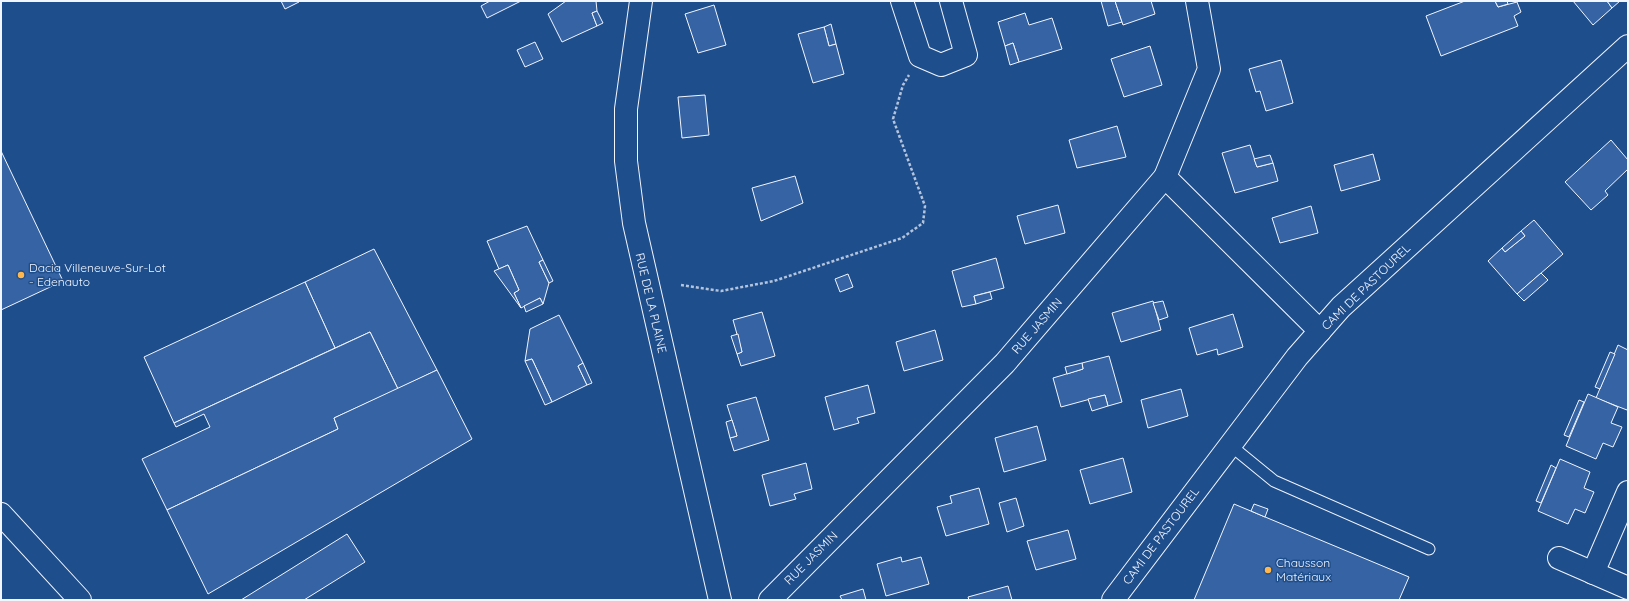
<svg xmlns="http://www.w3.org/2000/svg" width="1629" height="601" viewBox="0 0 1629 601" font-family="Quicksand,sans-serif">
<rect width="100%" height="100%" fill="#1f4e8c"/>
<!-- building -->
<g fill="#3563a3" stroke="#f2f6ff">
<path d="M281,1H298L299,2L285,9Z"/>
<path d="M490,1H521L487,18L481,6Z"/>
<path d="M566,1H596L597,11L592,13L597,26L562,42L548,14Z"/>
<path d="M1101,1H1115L1122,22L1108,26Z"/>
<path d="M1115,1H1151L1155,14L1123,25Z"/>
<path d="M1465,1H1495L1498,7L1517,2L1521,12L1514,16L1518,26L1441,56L1426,16Z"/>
<path d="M1495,1H1507L1508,4L1498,7Z"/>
<path d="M1573,1H1607L1612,8L1593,25Z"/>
<path d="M1607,1H1620L1612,8Z"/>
<path d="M714,5L726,45L698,53L685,14Z"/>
<path d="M597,11L603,23L597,26L592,13Z"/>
<path d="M1025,13L1029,25L1052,18L1062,49L1019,62L1013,43L1005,46L998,22Z"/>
<path d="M831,24L836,44L829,46L824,27Z"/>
<path d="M824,27L829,46L836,44L844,74L813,83L798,34Z"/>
<path d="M535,42L543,59L525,67L517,50Z"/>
<path d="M1013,43L1019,62L1010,65L1005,46Z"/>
<path d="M1150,46L1162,85L1124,97L1111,59Z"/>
<path d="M1281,60L1293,103L1266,111L1260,91L1256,92L1249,69Z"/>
<path d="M705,95L709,135L682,138L678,97Z"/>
<path d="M1117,126L1126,157L1077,168L1069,140Z"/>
<path d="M1611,140L1628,160V169L1605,191L1608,195L1591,210L1565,182Z"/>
<path d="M1250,145L1257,167L1273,163L1278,181L1235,193L1222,153Z"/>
<path d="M1,151L63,281L1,310Z"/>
<path d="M1373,154L1380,180L1341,191L1334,165Z"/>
<path d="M1270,155L1273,163L1257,167L1254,159Z"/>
<path d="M795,176L803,203L761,221L752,188Z"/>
<path d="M1058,205L1065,233L1025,244L1017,216Z"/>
<path d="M1311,206L1318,233L1280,243L1272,218Z"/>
<path d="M1534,220L1563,254L1517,294L1488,261L1502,248L1505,252L1525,236L1521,231Z"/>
<path d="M527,226L543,260L539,262L549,283L543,304L540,298L521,308L514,293L519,290L508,265L499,269L487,241Z"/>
<path d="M1521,231L1525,236L1505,252L1502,248Z"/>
<path d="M374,249L437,370L398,389L370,332L335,348L305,282Z"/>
<path d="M996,258L1004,288L974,296L976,304L962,307L952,271Z"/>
<path d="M543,260L553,281L549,283L539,262Z"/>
<path d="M508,265L519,290L514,293L521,308L494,271Z"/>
<path d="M1541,273L1548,280L1524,301L1517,294Z"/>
<path d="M848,274L853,287L840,292L835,279Z"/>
<path d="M305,282L335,348L174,423L144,357Z"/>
<path d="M990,292L992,299L976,304L974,296Z"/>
<path d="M540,298L543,304L526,312L524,306Z"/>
<path d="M1153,301L1161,330L1121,342L1112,313Z"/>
<path d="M1163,301L1168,317L1159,320L1153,303Z"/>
<path d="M762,312L775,356L741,366L737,354L742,352L733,320Z"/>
<path d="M1233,314L1243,347L1218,355L1217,349L1197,355L1189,328Z"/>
<path d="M559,315L583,363L578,366L587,385L552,402L532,359L525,361L530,329Z"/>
<path d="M935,330L943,360L904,371L896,342Z"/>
<path d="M370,332L398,389L334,418L338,429L167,510L142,459L210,427L204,414L176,427L174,423Z"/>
<path d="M738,334L742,352L737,354L731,336Z"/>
<path d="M1618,345L1628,350V407L1627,410L1596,398Z"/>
<path d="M1610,352L1615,354L1600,389L1595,387Z"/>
<path d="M1109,356L1122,402L1108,406L1105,395L1061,407L1053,378L1083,369L1082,363Z"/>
<path d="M532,359L552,402L545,405L525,361Z"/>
<path d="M583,363L592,383L587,385L578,366Z"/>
<path d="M1082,363L1083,369L1067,374L1065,367Z"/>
<path d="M437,370L472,439L208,594L167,510L338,429L334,418Z"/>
<path d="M868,385L875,413L857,418L859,423L834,430L825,397Z"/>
<path d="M1181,389L1188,416L1148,428L1141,400Z"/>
<path d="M1588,394L1618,407L1611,423L1622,427L1613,447L1603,443L1596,459L1566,446Z"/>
<path d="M1105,395L1108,406L1092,411L1088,399Z"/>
<path d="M756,397L769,440L734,451L730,438L737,436L727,405Z"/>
<path d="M1579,400L1584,402L1569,437L1564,435Z"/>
<path d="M732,420L737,436L730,438L726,422Z"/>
<path d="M1037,426L1046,460L1004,472L995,438Z"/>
<path d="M1123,458L1132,492L1090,504L1080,470Z"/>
<path d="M1560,459L1590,472L1584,488L1594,492L1585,513L1575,509L1568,524L1538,511Z"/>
<path d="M806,463L812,489L794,494L796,499L770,506L762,475Z"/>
<path d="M1551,465L1556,468L1541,503L1536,501Z"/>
<path d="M979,488L989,524L946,536L937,507L952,503L950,496Z"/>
<path d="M1016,498L1024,526L1007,532L999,503Z"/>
<path d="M1234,504L1409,577L1399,600H1194Z"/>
<path d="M1254,504L1268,509L1265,517L1251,511Z"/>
<path d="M1068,530L1076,559L1036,570L1027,541Z"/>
<path d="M347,534L365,562L304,600H241Z"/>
<path d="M901,557L902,562L921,557L929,584L886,596L877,564Z"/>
<path d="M1008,586L1012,600H969L968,597Z"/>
<path d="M863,589L866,600H842L840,596Z"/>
</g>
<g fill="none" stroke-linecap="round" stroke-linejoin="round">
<defs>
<path id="lane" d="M1230,445L1274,481L1429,549"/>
<g id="street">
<path d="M641,1L626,109V161L634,223L720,600"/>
<path d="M902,1L920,56L941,65L966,55L951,1"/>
<path d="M1165,177L1320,331"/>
<path d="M1559,558L1628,588"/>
<path d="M1593,573L1628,492"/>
<path d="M770,600L1005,363L1165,177L1209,69L1197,1"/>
<path d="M1113,600L1297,357L1341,307L1628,46"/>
</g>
<path id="secondary" d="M1,514L80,600"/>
</defs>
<!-- lane casing -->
<use href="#lane" stroke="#f2f6ff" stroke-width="13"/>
<!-- street casing -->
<use href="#street" stroke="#f2f6ff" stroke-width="24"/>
<!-- secondary casing -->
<use href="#secondary" stroke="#f2f6ff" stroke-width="24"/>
<!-- path -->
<path stroke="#b3c4dc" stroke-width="2.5" stroke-dasharray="3 2" stroke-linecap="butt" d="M681,285L721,291L774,281L902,238L923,223L925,206L893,119L903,85L909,75"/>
<!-- lane -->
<use href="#lane" stroke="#1f4e8c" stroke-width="11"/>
<!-- street -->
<use href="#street" stroke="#1f4e8c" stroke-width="22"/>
<!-- secondary -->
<use href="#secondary" stroke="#1f4e8c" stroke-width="22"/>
</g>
<!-- markers -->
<g fill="#ffb74d" stroke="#1f4e8c" stroke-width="1.5">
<circle cx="21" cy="275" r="4"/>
<circle cx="1268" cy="570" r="4"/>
</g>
<g text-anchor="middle" stroke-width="3" stroke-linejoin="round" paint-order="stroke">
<!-- poi labels -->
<g font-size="12" fill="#f2f6ff" stroke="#1f4e8c" text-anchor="start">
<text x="29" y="272">Dacia Villeneuve-Sur-Lot<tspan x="29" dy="14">- Edenauto</tspan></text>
<text x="1276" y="567">Chausson<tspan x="1276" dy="14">Matériaux</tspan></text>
</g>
<!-- street labels -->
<g font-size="12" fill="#f2f6ff" stroke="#1f4e8c">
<text transform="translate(1366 287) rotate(-44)" y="4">CAMI DE PASTOUREL</text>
<text transform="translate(651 303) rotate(77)" y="4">RUE DE LA PLAINE</text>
<text transform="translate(1037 326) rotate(-49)" y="4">RUE JASMIN</text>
<text transform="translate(1161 536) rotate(-53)" y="4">CAMI DE PASTOUREL</text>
<text transform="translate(811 558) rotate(-45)" y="4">RUE JASMIN</text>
</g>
</g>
<!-- border -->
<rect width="1629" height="601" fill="none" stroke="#f2f6ff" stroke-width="4"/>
</svg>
